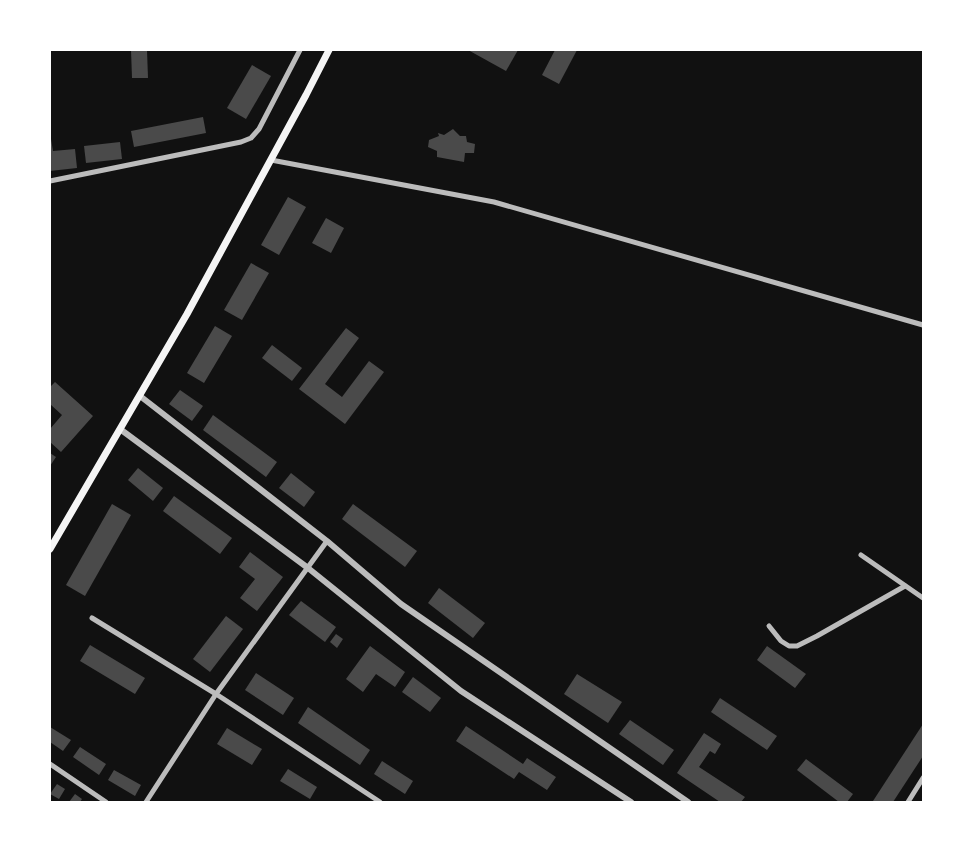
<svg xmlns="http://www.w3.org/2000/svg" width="973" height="852" viewBox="0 0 973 852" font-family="'Fira Sans',sans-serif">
<rect width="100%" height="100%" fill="#111"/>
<!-- building -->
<g fill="#4a4a4a">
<path d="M131,50H147L148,78H132Z"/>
<path d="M468,50H518L506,71Z"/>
<path d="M555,50H577L559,84L542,75Z"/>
<path d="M252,65L271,76L246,119L227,108Z"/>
<path d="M203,117L206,133L134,147L131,131Z"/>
<path d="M453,129L460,136H466L467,142L475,144L474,153H465L464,162L437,157V151L428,147L429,140L439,136L438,133L444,135Z"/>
<path d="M50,139H51L53,151L75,149L77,168L50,171Z"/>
<path d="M120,142L122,159L86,163L84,146Z"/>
<path d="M288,197L306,207L279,255L261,245Z"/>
<path d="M326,218L344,228L331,253L312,243Z"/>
<path d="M251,263L269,273L242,320L224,310Z"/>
<path d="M215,326L232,336L204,383L187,373Z"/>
<path d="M346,328L359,338L325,384L342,397L369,361L384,372L345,424L299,389Z"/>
<path d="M272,345L302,368L292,381L262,358Z"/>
<path d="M55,382L93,416L61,452L50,442V429L62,415L50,404V387Z"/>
<path d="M180,390L203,406L192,421L169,404Z"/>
<path d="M213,415L277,462L266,477L203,430Z"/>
<path d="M50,453L56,457L50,466Z"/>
<path d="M138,468L163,488L153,501L128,480Z"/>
<path d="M291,473L315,492L304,507L279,488Z"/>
<path d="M174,496L232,538L220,554L163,511Z"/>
<path d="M112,504L131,515L85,596L66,585Z"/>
<path d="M353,504L417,551L405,567L342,519Z"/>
<path d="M250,552L283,577L257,611L240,598L255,579L239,567Z"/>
<path d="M439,588L485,623L473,638L428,603Z"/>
<path d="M301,601L336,627L325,642L289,615Z"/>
<path d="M226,616L243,629L210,672L193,659Z"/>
<path d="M336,634L343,639L337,648L330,642Z"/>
<path d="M90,645L145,678L135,694L80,661Z"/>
<path d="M370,646L405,672L395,687L376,674L363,692L346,679Z"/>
<path d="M767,646L806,674L795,688L757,660Z"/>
<path d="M256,673L294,698L283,715L245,690Z"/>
<path d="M577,674L622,702L608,723L564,694Z"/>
<path d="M413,677L441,698L430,712L402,692Z"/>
<path d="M720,698L777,736L767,750L711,712Z"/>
<path d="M308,707L370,750L360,765L298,723Z"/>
<path d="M630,720L674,750L663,765L619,734Z"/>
<path d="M923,724V756L893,802H874L873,801Z"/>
<path d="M466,726L523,764L527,758L556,777L547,790L519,772L514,779L456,741Z"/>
<path d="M50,727L71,740L63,751L50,742Z"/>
<path d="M227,728L262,749L252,765L217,744Z"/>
<path d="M704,733L721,744L715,754L710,751L699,767L745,797L741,802H720L677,773Z"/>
<path d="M80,747L106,764L99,775L73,757Z"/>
<path d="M806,759L853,794L847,802H839L797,770Z"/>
<path d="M382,761L413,781L405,794L374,774Z"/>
<path d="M288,769L317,787L310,799L280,781Z"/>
<path d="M114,770L141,785L135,796L108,780Z"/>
<path d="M57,784L65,789L59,799L50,794Z"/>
<path d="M75,794L82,799L80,802H69Z"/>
</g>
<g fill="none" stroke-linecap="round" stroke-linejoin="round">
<!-- minor -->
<g stroke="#bcbcbc" stroke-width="5">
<path d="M271,160L494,202L923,325"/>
<path d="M50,181L241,142L251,138L259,129L300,50"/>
<path d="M861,555L923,598"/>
<path d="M92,618L216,694L380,802"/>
<path d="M769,626L781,641L789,646H797L817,636L905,586"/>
<path d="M50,764L106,802"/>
<path d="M146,802L216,694L327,541"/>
<path d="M908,802L923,778"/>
</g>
<!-- tertiary -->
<g stroke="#bcbcbc" stroke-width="6">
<path d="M140,396L327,541L401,604L688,802"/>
<path d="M120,429L308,568L461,691L631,802"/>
</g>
<!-- secondary -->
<path stroke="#f5f5f5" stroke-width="7" d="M50,549L187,314L306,95L329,50"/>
</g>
<!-- border -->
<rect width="973" height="852" fill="none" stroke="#ffffff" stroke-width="102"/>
</svg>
